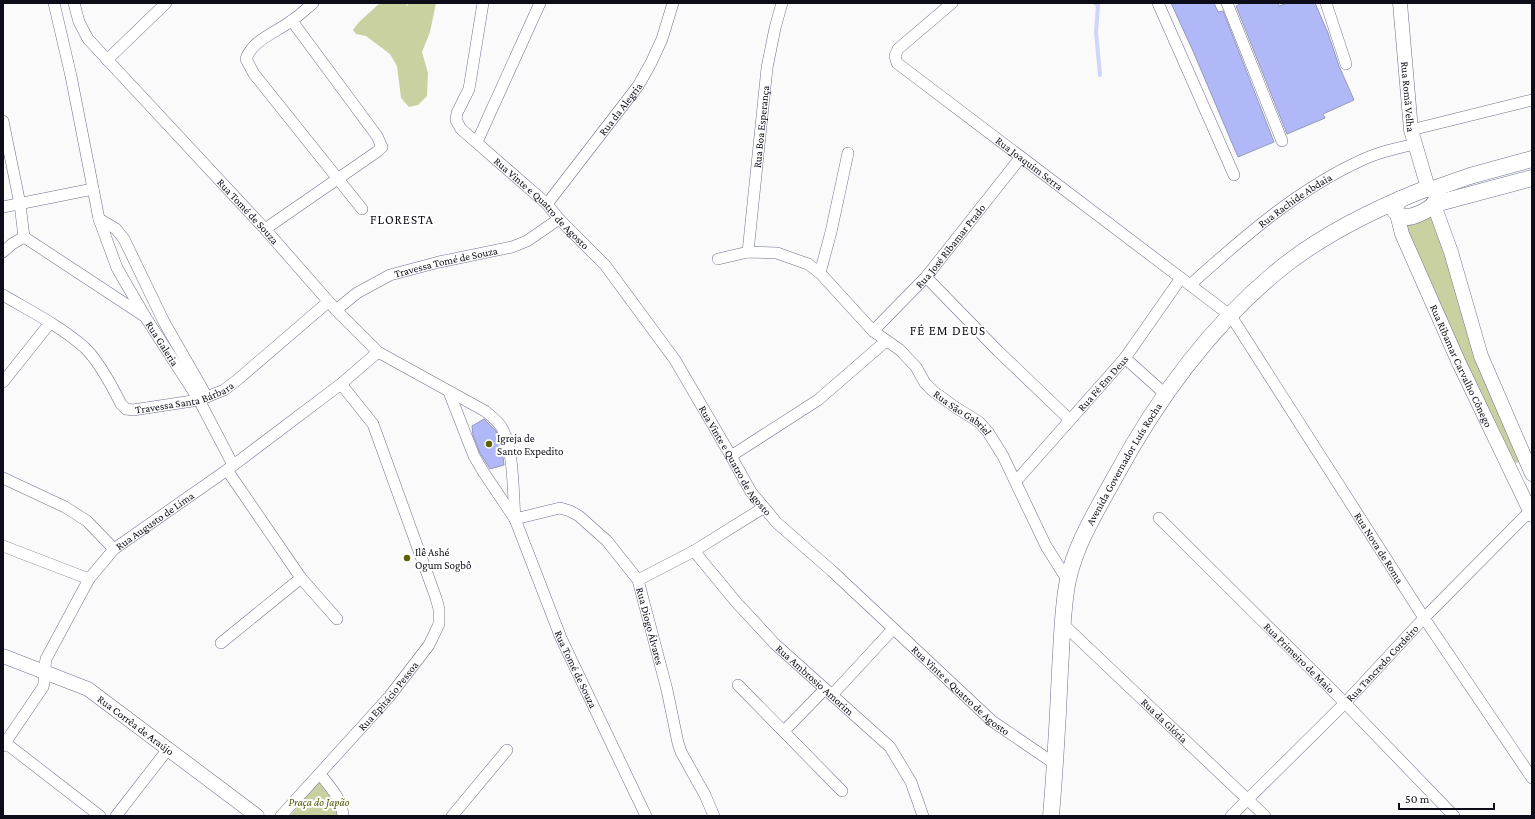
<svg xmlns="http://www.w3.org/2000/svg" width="1535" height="819" viewBox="0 0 1535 819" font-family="'Crimson Pro',serif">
<rect width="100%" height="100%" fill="#fafafa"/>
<!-- green -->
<g fill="#c9d1a0">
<path d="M380,3H407L406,7L409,3H436L430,32L422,52L428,73L427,96L418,105L409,107L401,98L397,66L390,54L366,36L356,34L353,30L359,22Z"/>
<path d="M1434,215L1520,462L1514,463L1464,362L1403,226Z"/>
<path d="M319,782L332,797L339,816H290Z"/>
</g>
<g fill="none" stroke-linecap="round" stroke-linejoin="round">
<!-- stream -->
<path stroke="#cfd5fc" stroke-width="4" d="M1095,3L1098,5L1096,32L1100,75"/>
</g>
<!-- building -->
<g fill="#b0b8f8" stroke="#959abb">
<path d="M1171,3H1214L1218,12L1223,11L1274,142L1238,157L1193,51Z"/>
<path d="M1242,3H1278L1279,6L1287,3H1315L1328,33L1339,66L1354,100L1323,114L1325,118L1287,134L1236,6Z"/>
<path d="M484,419L496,431L502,449L504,465L490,469L480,453L473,435L472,426Z"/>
</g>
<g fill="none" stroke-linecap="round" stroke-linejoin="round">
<defs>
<g id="minor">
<path id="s1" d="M54,3L71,76L99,219L117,268L146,318L199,400L233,465"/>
<path id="s2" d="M74,3L79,22L88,39L265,229L336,310L378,352L485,411C491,416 498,421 502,428C514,449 513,494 515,519"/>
<path d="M313,3C306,9 299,16 291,21C277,32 252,40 246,59L254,74L362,209"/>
<path id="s3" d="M483,3L469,89L457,113L456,120L461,129L547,204L559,219L605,265L675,360L731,456L751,492L777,523L832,571L992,721L1055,764"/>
<path id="s4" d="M952,3L898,49L895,56L897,63L1231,316L1424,618L1532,778"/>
<path d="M1158,3L1234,175"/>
<path d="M1227,3L1282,141"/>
<path d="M1326,3L1346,64"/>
<path d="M107,60L166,3"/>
<path d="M3,121L20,204L24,237"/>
<path d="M1411,130L1532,100"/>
<path d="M477,142L540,3"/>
<path id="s5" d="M547,204L638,86L651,63L662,39L673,3"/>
<path d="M3,207L93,189"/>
<path d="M99,219L116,229L124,239L164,322L207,397"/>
<path d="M265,229L378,151L382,147L377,136L292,21"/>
<path d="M24,237L144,316"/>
<path d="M3,252L12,244L24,237"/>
<path id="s6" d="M748,252L767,68L775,28L782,3"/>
<path id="s7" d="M718,259L748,252L777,253L808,264L820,273L873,331L900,350L916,367L925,383L933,391L955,407L979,422L988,432L1003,456L1046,546L1068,581"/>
<path d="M820,273L831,232L848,153"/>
<path d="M926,277L998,351L1069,419"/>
<path id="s8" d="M1190,285C1242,238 1298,189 1362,160C1379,152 1397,148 1415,144"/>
<path id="s9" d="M3,295C30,311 60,326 84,347C98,360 112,386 121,404L126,409L133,410L199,400L224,390L236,381L328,302"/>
<path id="s10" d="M336,310L357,293L390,275L439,262L512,247L527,241L559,219"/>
<path id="s11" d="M873,331L926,277L1021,157"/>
<path d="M1125,358L1165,394"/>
<path d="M3,382L50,323"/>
<path id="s12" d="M449,392L474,456L484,473L515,519L561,638L646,816"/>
<path d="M731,456L818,400L886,341"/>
<path d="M227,470L301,578L337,619"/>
<path d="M3,478L65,507L87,521L114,549"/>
<path id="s13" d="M1016,481L1125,358L1181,278"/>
<path id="s14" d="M1159,518L1345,703L1454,816"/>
<path id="s15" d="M515,519L560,508L570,511L579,516L607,541L638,580L667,690L678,743L681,752L705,795L714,816"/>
<path d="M3,546L89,579"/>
<path id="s16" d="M694,551L736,602L775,644L890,747L911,782L923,816"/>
<path d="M638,580L694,551L763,508"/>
<path id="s17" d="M1063,624L1265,816"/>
<path d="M221,643L301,578"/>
<path d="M738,685L842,791"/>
<path d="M832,695L893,629"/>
<path d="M784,731L825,689"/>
<path d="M3,741L100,816"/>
<path id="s18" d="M3,746L43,687C46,678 44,668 46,659L89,579L114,549L227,470L341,384L378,352"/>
<path d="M320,774C330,787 342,799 343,816"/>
<path d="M116,816L168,749"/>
<path id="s19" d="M281,816L389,697L429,645L439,624V609L436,598L373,424L341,384"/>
<path d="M452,816L507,750"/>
<path id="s20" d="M1231,816L1345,703L1424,618L1532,509"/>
</g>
<g id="tertiary">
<path id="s21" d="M1400,3L1411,130L1428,188"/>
<path d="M1434,205L1451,252L1481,356L1532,474"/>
<path id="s22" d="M1397,214L1402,234L1459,363L1532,515"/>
<path id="s23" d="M3,656L88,689L257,816"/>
</g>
<g id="secondary">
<path d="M1400,199L1396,205L1395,211L1401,217C1412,219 1439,208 1437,194"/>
<path d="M1435,204L1532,178"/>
<path id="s24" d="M1051,816C1055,768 1058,719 1060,670C1062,641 1062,609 1068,580C1076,543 1097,510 1115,477C1156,401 1208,329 1275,273C1319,236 1372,210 1425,189H1433L1470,176L1532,159"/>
</g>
</defs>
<!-- minor casing -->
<use href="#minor" stroke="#6c7190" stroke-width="12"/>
<!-- tertiary casing -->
<use href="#tertiary" stroke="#6c7190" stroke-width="15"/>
<!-- secondary casing -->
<use href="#secondary" stroke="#6c7190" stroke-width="17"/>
<!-- minor -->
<use href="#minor" stroke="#fff" stroke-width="11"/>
<!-- tertiary -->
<use href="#tertiary" stroke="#fff" stroke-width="14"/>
<!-- secondary -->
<use href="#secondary" stroke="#fff" stroke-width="16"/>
</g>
<!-- markers -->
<g fill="#5b6300" stroke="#fff" stroke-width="1.5">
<circle cx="489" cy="444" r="4"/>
<circle cx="407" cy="558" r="4"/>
</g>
<g text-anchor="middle" stroke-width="4" stroke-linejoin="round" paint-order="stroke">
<!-- street labels -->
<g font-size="11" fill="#0c0d19" stroke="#fff">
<text dy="4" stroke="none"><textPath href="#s21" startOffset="94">Rua Romã Velha</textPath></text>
<text dy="4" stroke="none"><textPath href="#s5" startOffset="120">Rua da Alegria</textPath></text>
<text dy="4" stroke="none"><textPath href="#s6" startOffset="126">Rua Boa Esperança</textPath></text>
<text dy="4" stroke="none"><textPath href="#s4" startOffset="252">Rua Joaquim Serra</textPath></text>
<text dy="4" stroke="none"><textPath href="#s8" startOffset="135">Rua Rachide Abdaia</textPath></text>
<text dy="4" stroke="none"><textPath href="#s3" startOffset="241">Rua Vinte e Quatro de Agosto</textPath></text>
<text dy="4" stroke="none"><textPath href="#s2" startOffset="274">Rua Tomé de Souza</textPath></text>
<text dy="4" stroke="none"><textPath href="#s11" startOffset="115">Rua José Ribamar Prado</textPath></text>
<text dy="4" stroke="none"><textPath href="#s10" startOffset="122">Travessa Tomé de Souza</textPath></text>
<text dy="4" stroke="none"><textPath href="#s1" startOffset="361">Rua Galeria</textPath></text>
<text dy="4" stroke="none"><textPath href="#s22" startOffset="165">Rua Ribamar Carvalho Cônego</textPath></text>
<text dy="4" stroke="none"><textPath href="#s13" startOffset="131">Rua Fé Em Deus</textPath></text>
<text dy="4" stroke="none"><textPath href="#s9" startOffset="232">Travessa Santa Bárbara</textPath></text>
<text dy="4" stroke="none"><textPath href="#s7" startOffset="309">Rua São Gabriel</textPath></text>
<text dy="4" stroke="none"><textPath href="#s3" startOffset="565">Rua Vinte e Quatro de Agosto</textPath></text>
<text dy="4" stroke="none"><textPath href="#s24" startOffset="366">Avenida Governador Luís Rocha</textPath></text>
<text dy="4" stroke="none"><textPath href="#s18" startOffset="279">Rua Augusto de Lima</textPath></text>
<text dy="4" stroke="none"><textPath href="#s4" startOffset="780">Rua Nova de Roma</textPath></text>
<text dy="4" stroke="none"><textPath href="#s15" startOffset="202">Rua Diogo Álvares</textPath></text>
<text dy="4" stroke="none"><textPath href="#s14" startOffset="198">Rua Primeiro de Maio</textPath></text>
<text dy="4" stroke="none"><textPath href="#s20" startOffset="215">Rua Tancredo Cordeiro</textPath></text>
<text dy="4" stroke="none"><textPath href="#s12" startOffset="306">Rua Tomé de Souza</textPath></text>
<text dy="4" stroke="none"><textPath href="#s16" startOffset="177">Rua Ambrosio Amorim</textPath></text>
<text dy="4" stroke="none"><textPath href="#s3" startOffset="889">Rua Vinte e Quatro de Agosto</textPath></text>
<text dy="4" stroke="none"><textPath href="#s19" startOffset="161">Rua Epitácio Pessoa</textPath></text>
<text dy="4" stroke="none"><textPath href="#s17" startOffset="140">Rua da Glória</textPath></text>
<text dy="4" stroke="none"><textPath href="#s23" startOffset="151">Rua Corrêa de Araújo</textPath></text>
</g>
<!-- poi labels -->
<g font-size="11" fill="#0c0d19" stroke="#fff" text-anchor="start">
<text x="497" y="442">Igreja de<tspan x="497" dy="13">Santo Expedito</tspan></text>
<text x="415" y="556">Ilê Ashé<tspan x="415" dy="13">Ogum Sogbô</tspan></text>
</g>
<!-- park labels -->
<g font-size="11" font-style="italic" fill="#535908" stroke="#fff">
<text x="319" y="806">Praça do Japão</text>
</g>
<!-- quarter labels -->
<g font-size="13" letter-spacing="1" fill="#0c0d19" stroke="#fff">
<text x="402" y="224">FLORESTA</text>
<text x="948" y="335">FÉ EM DEUS</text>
</g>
</g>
<!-- border -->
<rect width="1535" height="819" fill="none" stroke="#0c0d19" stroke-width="8"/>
<!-- scale -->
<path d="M1399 803v6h95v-6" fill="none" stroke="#0c0d19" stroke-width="2"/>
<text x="1405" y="803" font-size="12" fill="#0c0d19" stroke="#ffffff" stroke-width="3" paint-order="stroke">50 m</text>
</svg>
